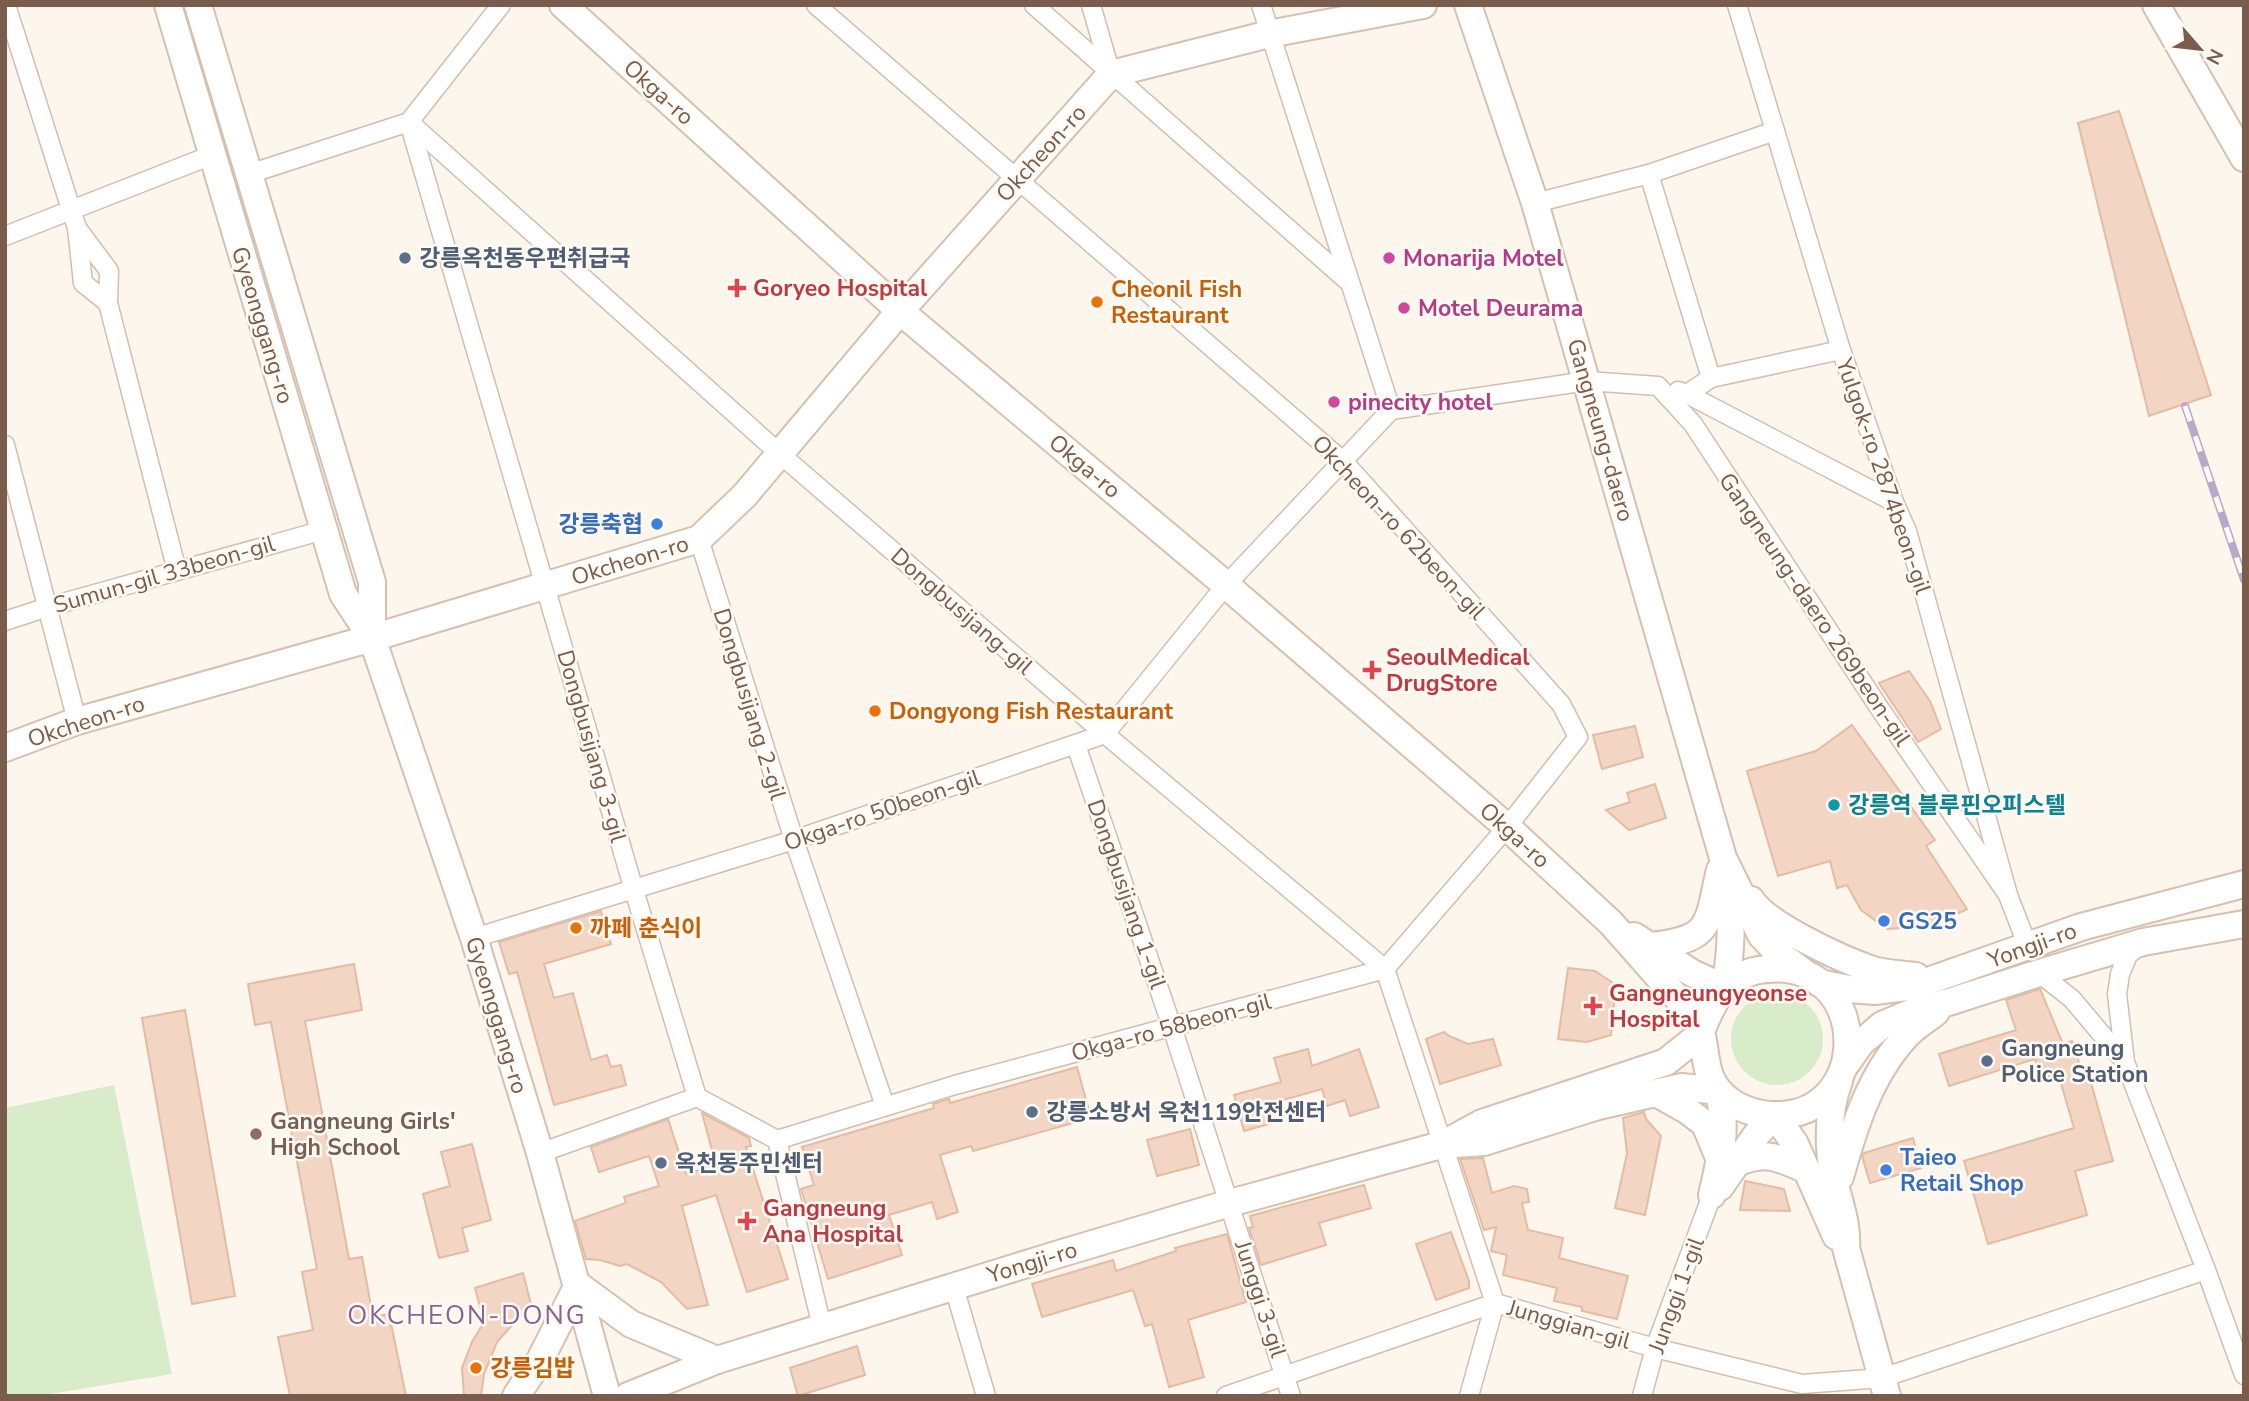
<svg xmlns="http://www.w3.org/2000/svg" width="2249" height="1401" viewBox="0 0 2249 1401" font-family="'Nunito Sans','Noto Sans KR',sans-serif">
<rect width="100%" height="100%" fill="#fdf6ec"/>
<!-- green -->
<g fill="#d8ecc9">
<circle cx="1777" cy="1039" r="46"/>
<path d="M114,1085L172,1374L38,1396L5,1394V1108Z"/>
</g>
<!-- building -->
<g fill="#f3d5c3" stroke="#e6bba3" stroke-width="2">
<path d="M2119,111L2211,395L2149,416L2078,123Z"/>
<path d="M1909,671L1930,701L1941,729L1918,742L1879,683Z"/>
<path d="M1852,725L1935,840L1926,846L1967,909L1932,926L1887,929L1861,910L1847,885L1837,888L1830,861L1778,876L1747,771L1816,751Z"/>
<path d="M1635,726L1643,757L1602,769L1593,735Z"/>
<path d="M1655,784L1666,818L1629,830L1606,810L1630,802L1627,793Z"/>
<path d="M601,911L611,944L544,964L554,998L573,993L591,1060L607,1055L611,1067L621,1065L626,1085L554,1105L517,972L509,974L499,942Z"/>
<path d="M354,964L362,1010L305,1021L349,1259L362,1257L373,1317L389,1314L406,1396H290L278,1337L313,1330L302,1272L317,1269L271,1022L255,1025L248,984Z"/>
<path d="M1568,968L1595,971L1616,985L1611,1035L1587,1042L1558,1039Z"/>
<path d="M2040,989L2063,1044L2072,1041L2083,1074L2088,1072L2113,1161L2075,1171L2087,1215L1988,1244L1964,1161L2074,1128L2058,1073L2041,1079L2035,1059L1949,1086L1939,1054L2016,1030L2006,1000Z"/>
<path d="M185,1010L235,1296L192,1304L142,1018Z"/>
<path d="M1444,1032L1449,1036L1468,1044L1493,1039L1501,1065L1440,1084L1426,1039Z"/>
<path d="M1308,1049L1312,1066L1359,1049L1379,1107L1350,1116L1345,1100L1327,1106L1322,1089L1279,1101L1284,1120L1244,1131L1234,1095L1281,1082L1274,1058Z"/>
<path d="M1077,1067L1091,1118L973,1151L971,1146L940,1155L958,1212L937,1219L932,1202L889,1215L902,1255L828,1279L801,1189L814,1185L802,1147L934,1108L933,1104L949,1099L950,1103Z"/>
<path d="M1644,1112L1646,1119L1661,1136L1645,1215L1615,1208L1627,1154L1623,1118Z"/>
<path d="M702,1113L749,1138L751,1146L746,1147L788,1279L747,1292L716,1195L682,1206L708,1305L687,1309L661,1282L627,1264L620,1266L600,1260L586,1259L575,1221L626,1203L624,1197L659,1186L649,1156L599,1172L591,1147L668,1119L686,1174L716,1165Z"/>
<path d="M1190,1129L1199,1165L1157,1176L1147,1140Z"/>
<path d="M1913,1138L1921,1168L1870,1183L1862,1156L1864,1153Z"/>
<path d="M472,1144L491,1220L462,1228L468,1251L439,1258L423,1194L450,1186L441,1152Z"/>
<path d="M1483,1158L1492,1193L1514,1186L1527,1189L1529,1202L1522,1203L1528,1230L1563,1238L1559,1258L1628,1276L1617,1319L1582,1311V1307L1554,1301L1557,1288L1503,1275L1507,1255L1491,1251L1496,1227L1484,1230L1460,1159Z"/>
<path d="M1745,1181L1784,1189L1790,1211L1740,1210Z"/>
<path d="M1364,1185L1371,1208L1319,1223L1326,1245L1261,1265L1249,1228L1253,1227L1250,1216Z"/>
<path d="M1451,1232L1469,1281V1288L1436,1300L1416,1244Z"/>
<path d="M1227,1234L1246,1302L1188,1320L1204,1377L1169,1387L1152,1324L1145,1326L1133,1290L1042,1317L1032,1284L1113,1260L1116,1271L1176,1251L1175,1248Z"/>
<path d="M523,1273L531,1304L497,1342L484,1374L481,1396H464L462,1368L472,1342L484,1322L475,1288Z"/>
<path d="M857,1346L865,1375L798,1396L790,1368Z"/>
</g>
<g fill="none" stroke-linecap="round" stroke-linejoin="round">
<defs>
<g id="street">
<path d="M6,5L77,228L83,283L108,303"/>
<path d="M1034,5L1350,283"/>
<path d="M1091,5L1111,74"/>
<path d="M1261,5L1391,410"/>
<path d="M1737,5L1841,350L1894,502L1907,531L2008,895L2028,947"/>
<path d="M409,122L780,454L1105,734L1385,969L1495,1303L1469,1396"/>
<path d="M409,122L634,890L697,1097L777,1140L822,1327"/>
<path d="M249,174L409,122L501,5"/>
<path d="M1649,174L1711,378"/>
<path d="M1535,203L1649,174L1775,131"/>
<path d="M77,228L109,271L108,303L177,571"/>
<path d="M5,236L212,155"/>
<path d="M1678,391L1687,394L1711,378L1841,350"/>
<path d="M1687,394L1894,502"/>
<path d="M5,445L77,721"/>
<path d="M699,539L794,840L885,1106"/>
<path d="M5,621L48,607L324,530"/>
<path d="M1076,745L1172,1027L1291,1396"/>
<path d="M474,938L794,840L1105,734L1226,585L1391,410L1587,381L1658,386L1693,424L1880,709L2008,895"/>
<path d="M2141,944L2128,955L2120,974L2117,994L2125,1062L2206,1270L2244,1375"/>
<path d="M2039,973L2072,999L2125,1062"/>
<path d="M777,1140L955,1085L1385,969L1507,827L1578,737L1561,704L1344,462L816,5"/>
<path d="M540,1153L697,1097"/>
<path d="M954,1287L986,1396"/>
<path d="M1226,1396L1495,1303L1655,1348L1802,1384L1882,1378L2206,1270"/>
<path d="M1642,1396L1655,1348L1712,1195"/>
</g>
<g id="secondary">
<path d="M168,5L343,594L372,638L474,938L540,1153L607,1396"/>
<path d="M198,5L372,582V638"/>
<path d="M563,5L900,311L1226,585L1507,827L1611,923L1695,1018C1709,1040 1700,1069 1719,1091C1732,1106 1752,1114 1771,1115C1875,1120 1872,959 1767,969C1728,972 1715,997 1702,1029"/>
<path d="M1468,5L1535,203L1723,858L1761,935L1779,954L1802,971"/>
<path d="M2156,5L2244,158"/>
<path d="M5,748L77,721L372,638L699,539L745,495L900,311L1111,74L1269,34L1423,5"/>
<path d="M1751,900C1767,925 1843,960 1873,970C1886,974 1902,974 1916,976"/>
<path d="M1634,936L1692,973L1725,988C1731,954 1733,923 1728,888"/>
<path d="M1651,946C1713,939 1707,925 1720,870"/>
<path d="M1819,983L1849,989L1875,991L1914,986L2081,927L2244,884"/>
<path d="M1846,1064L1861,1043L1882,1025L1915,1011L1949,1002L2039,973L2143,942L2244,924"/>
<path d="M1839,1081C1828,1110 1828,1143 1833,1173C1837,1200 1848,1220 1846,1248L1887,1396"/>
<path d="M1658,1094L1688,1111L1705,1124L1719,1158"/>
<path d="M1449,1141L1482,1123L1666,1062L1701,1034"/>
<path d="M1734,1164C1767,1150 1776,1157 1807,1170"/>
<path d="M1840,1177C1854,1127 1870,1075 1906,1036C1914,1027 1926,1020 1936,1012"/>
<path d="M1720,1187L1757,1134L1775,1115L1795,1144L1836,1236"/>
<path d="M516,1396L540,1360L578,1285L631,1324L717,1360"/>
<path d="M628,1396L717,1360L1059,1254L1230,1203L1441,1145L1484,1142L1598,1106L1682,1087L1719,1091C1727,1129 1721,1158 1712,1195"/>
</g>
</defs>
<!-- street casing -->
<use href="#street" stroke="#d1beb0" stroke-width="21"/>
<!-- secondary casing -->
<use href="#secondary" stroke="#d6c0b0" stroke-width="30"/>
<!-- street -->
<use href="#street" stroke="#fff" stroke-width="18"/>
<!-- secondary -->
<use href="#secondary" stroke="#fff" stroke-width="26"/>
<defs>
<path id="rail" d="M2185,406L2244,580"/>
</defs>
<!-- rail casing -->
<use href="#rail" stroke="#b9a8c9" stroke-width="8"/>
<!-- rail -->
<use href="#rail" stroke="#fffaf3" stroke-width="5" stroke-dasharray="16" stroke-linecap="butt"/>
</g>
<!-- markers -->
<g fill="#5c6f8a" stroke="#fffaf3" stroke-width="2.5">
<circle cx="405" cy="258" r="7"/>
<circle cx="1987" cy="1061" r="7"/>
<circle cx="1032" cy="1112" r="7"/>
<circle cx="661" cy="1163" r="7"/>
</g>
<g fill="#d1479c" stroke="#fffaf3" stroke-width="2.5">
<circle cx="1389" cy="258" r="7"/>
<circle cx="1404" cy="308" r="7"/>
<circle cx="1334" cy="402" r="7"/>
</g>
<g fill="#e0444e" stroke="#fffaf3" stroke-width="2.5">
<path d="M733.5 277.5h7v7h7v7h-7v7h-7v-7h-7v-7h7z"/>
<path d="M1368.5 659.5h7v7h7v7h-7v7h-7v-7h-7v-7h7z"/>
<path d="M1589.5 995.5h7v7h7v7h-7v7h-7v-7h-7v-7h7z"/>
<path d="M743.5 1210.5h7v7h7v7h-7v7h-7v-7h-7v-7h7z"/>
</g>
<g fill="#e8710a" stroke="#fffaf3" stroke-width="2.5">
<circle cx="1097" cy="302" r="7"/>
<circle cx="875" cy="711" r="7"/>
<circle cx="576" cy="928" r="7"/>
<circle cx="476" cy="1368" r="7"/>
</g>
<g fill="#3f7fe0" stroke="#fffaf3" stroke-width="2.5">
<circle cx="657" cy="524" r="7"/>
<circle cx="1884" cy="921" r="7"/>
<circle cx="1886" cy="1170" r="7"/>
</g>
<circle fill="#0f9aa8" stroke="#fffaf3" stroke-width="2.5" cx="1834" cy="805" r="7"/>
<circle fill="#8d6e63" stroke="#fffaf3" stroke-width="2.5" cx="256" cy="1134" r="7"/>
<g text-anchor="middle" stroke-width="5" stroke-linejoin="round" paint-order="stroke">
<!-- street labels -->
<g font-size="23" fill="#7a5c4d" stroke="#fffaf3">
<text transform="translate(659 92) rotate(42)" y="8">Okga-ro</text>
<text transform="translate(1041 153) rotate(-48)" y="8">Okcheon-ro</text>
<text transform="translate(263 325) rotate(73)" y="8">Gyeonggang-ro</text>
<text transform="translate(1601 430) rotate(74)" y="8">Gangneung-daero</text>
<text transform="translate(1085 466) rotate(40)" y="8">Okga-ro</text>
<text transform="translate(1884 476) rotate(71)" y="8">Yulgok-ro 2874beon-gil</text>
<text transform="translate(1399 527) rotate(47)" y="8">Okcheon-ro 62beon-gil</text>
<text transform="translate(630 560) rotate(-17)" y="8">Okcheon-ro</text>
<text transform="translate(164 574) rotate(-16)" y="8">Sumun-gil 33beon-gil</text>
<text transform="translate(1815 609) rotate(56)" y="8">Gangneung-daero 269beon-gil</text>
<text transform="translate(962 611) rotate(41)" y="8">Dongbusijang-gil</text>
<text transform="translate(750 704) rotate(73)" y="8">Dongbusijang 2-gil</text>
<text transform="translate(86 721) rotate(-18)" y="8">Okcheon-ro</text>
<text transform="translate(592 746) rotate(74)" y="8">Dongbusijang 3-gil</text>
<text transform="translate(882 810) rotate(-19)" y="8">Okga-ro 50beon-gil</text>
<text transform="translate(1515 835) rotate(42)" y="8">Okga-ro</text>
<text transform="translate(1127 894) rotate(71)" y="8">Dongbusijang 1-gil</text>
<text transform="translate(2032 945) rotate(-20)" y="8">Yongji-ro</text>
<text transform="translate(497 1015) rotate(73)" y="8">Gyeonggang-ro</text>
<text transform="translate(1171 1027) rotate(-15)" y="8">Okga-ro 58beon-gil</text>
<text transform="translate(1032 1262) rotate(-17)" y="8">Yongji-ro</text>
<text transform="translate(1676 1295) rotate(-70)" y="8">Junggi 1-gil</text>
<text transform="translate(1261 1299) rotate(72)" y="8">Junggi 3-gil</text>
<text transform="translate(1569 1324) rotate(16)" y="8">Junggian-gil</text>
</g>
<!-- service labels -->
<g font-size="23" font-weight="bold" fill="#4e5e75" stroke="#fffaf3" text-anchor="start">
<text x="419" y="266">강릉옥천동우편취급국</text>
<text x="2001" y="1056">Gangneung<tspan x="2001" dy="26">Police Station</tspan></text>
<text x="1046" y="1120">강릉소방서 옥천119안전센터</text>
<text x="675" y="1171">옥천동주민센터</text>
</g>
<!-- hotel labels -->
<g font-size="23" font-weight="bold" fill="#b23c85" stroke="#fffaf3" text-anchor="start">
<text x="1403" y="266">Monarija Motel</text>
<text x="1418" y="316">Motel Deurama</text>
<text x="1348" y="410">pinecity hotel</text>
</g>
<!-- health labels -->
<g font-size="23" font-weight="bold" fill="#be3a42" stroke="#fffaf3" text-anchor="start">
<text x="753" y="296">Goryeo Hospital</text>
<text x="1386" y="665">SeoulMedical<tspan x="1386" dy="26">DrugStore</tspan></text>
<text x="1609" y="1001">Gangneungyeonse<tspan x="1609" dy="26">Hospital</tspan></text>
<text x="763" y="1216">Gangneung<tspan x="763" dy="26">Ana Hospital</tspan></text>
</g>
<!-- food labels -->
<g font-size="23" font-weight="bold" fill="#c56008" stroke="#fffaf3" text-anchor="start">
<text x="1111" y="297">Cheonil Fish<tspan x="1111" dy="26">Restaurant</tspan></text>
<text x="889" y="719">Dongyong Fish Restaurant</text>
<text x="590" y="936">까페 춘식이</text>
<text x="490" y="1376">강릉김밥</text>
</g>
<!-- shop labels -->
<g font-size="23" font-weight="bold" fill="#366cbe" stroke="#fffaf3" text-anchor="start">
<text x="643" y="532" text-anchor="end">강릉축협</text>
<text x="1898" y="929">GS25</text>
<text x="1900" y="1165">Taieo<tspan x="1900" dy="26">Retail Shop</tspan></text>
</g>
<!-- culture labels -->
<g font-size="23" font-weight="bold" fill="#0d838f" stroke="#fffaf3" text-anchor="start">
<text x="1848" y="813">강릉역 블루핀오피스텔</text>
</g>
<!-- education labels -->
<g font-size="23" font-weight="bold" fill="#785e54" stroke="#fffaf3" text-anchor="start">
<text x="270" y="1129">Gangneung Girls'<tspan x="270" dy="26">High School</tspan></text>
</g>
<!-- quarter labels -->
<g font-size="26" letter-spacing="2" fill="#846695" stroke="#fffaf3">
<text x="467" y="1324">OKCHEON-DONG</text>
</g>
</g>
<!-- border -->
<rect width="2249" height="1401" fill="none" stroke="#7a5c4d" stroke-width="14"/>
<!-- north arrow -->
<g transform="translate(2200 49) rotate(118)" stroke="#fffaf3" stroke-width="5" paint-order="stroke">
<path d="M0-5L12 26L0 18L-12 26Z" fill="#7a5c4d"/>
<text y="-10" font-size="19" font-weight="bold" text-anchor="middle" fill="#7a5c4d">N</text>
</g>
</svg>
